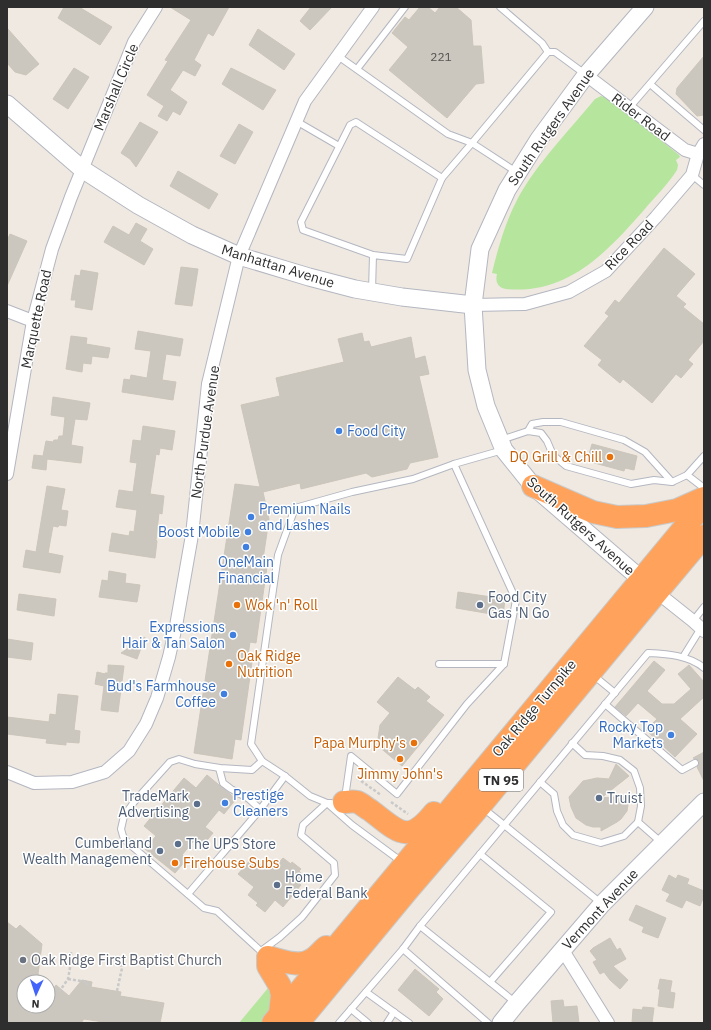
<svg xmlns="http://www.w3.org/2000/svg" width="711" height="1030" viewBox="0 0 711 1030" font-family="'IBM Plex Sans',sans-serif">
<rect width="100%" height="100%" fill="#efe9e1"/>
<!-- green -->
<g fill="#b6e59e">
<path d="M601,96L610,99L679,155L680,157L676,160L678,165L677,170C669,183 654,198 644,210C607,252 568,295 506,289C498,288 495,282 497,274L492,273C498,248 505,223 517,200C536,164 569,131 595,99Z"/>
<path d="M273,982L276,994L264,1023H239Z"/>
</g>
<!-- building -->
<g fill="#cbc7bf" stroke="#cbc5ba">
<path d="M64,7H79L112,27L100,45L58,18Z"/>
<path d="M170,7H229L213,36L208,33L194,60L201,65L195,76L183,70L170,90L187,102L180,115L173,111L167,121L158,116L164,106L147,95L168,61L165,60L191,20Z"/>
<path d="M311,7H332L310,30L300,21Z"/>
<path d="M420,7H428L435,13L440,7H456L471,20L473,46H481L484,83L476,84L447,118L389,70L408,47L392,33L405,17L409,20Z"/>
<path d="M7,28L39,64L26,75L15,72L7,63Z"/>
<path d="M258,29L295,54L284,70L249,45Z"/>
<path d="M704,56V115L697,116L676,94L677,88Z"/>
<path d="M74,68L89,77L68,109L53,99Z"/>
<path d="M231,68L276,90L263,110L222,84Z"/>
<path d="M140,122L158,132L136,167L130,159L121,153Z"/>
<path d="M239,124L253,132L235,164L220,156Z"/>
<path d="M178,171L218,194L209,209L170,186Z"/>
<path d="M136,223L147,229L140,241L153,249L144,265L104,242L113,226L129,235Z"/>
<path d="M10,234L27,241L7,286V241Z"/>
<path d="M664,248L695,274L676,296L686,304L683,307L704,324V341L688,360L693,364L681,378L676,374L652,403L623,379L620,383L598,365L602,360L584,346L609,316L605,313L615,300L619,303Z"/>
<path d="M181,267L198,269L192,306L175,304Z"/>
<path d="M81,270L98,273L92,310L75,307L76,300H71L75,275L80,276Z"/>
<path d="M138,331L183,339L180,356L166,354L162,380L176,382L173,400L122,392L124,379L130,380L131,375L147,378L151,351L135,349Z"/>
<path d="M362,333L364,342L369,341L371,347L411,337L415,359L425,356L429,374L419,376L438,457L410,463L407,469L372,477L366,473L301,489L300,483L263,492L269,519L263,559L268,560L256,643L250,642L247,662H252L241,740L235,739L232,759L194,753L235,484L260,487L241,405L280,396L276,378L344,362L338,339Z"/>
<path d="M71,336L87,338L86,344L110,348L108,358L92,356L91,364L83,363L82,372L66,369Z"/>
<path d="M53,397L90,403L87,420L75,419L71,445L83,447L81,463L47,459L46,470L32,468L34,455L43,456L46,441L53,442L54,440H58L59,436H63L65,417L51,415Z"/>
<path d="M143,426L175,431L172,450L160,448L159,455L156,454L150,494L164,496L162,514L159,513L156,540L157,541L155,558L109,551L112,533L129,536L130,531L134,532L137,510L116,507L119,490L133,492L137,463L130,462L133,440L141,441Z"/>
<path d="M592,444L637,456L634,470L625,468L624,471L587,461Z"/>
<path d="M47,486L65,489L61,510L68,511L66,526L59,525L58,527L53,526L48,553L63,556L60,573L23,567L26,550L36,552Z"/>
<path d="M109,571L126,574L125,583L140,585L137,602L99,597L102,580L108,581Z"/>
<path d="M458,592L505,599L503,616L456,608Z"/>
<path d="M19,594L56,599L54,616L17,610Z"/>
<path d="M145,637L137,659L121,653Z"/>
<path d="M7,639L33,643L31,660L7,657Z"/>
<path d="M654,661L665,670L647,691L662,704H674L691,689L678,674L689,665L704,682V697L680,719L697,734L675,757L646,730L657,719L638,703L626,716L615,707Z"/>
<path d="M108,665L124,666L118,712L101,710L104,686L95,684L97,672L105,674V673H108Z"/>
<path d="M398,677L415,690L418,687L430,697L426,701L444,715L402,766L377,745L380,725L390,713L377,702Z"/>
<path d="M58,694L78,696L74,730L80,731L79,743L66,742V745L46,743L47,739L7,734V717L49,722L50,714L56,715Z"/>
<path d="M704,752V781L697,767L699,765V761L697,759L693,758Z"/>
<path d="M616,764L629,776L601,798L630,796L628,805L627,811L621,819L617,822L601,831V827H593L586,825L576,818L571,807L569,797L583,781L597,778L609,779Z"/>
<path d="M207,775L236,799L224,814L219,810L205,827L213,833L203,845L195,839L182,855L187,859L175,873L145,849L156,836L144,826L184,778L196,788Z"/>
<path d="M252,858L268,870L274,863L276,866L283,858L291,864L292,862L301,869L299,871L303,875L298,882L301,885L283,907L275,900L265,912L256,905L258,903L248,895L254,887L238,874Z"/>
<path d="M669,875L676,879L678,875L689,879L687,884L704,891V896L700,906L686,900L682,908L666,901L670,894L662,890Z"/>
<path d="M636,905L666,918L658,938L642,932L644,927L629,920Z"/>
<path d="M7,922L16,929L20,925L42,944L38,974L47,982H24V1006H48V983L54,988L56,985L69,996L82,980L92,982L91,987L121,992L120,996L164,1003L160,1023H110L84,1019L81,1023H7Z"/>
<path d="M610,938L617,950L620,948L626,959L613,966L628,980L620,989L610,980L604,972L600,974L593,962L597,960L590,951L593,948L595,950L593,948Z"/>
<path d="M415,969L439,989L436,992L443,999L429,1016L398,990Z"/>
<path d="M660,979L672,981L670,992L675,993L673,1008L658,1006L660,989H658Z"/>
<path d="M563,1000L564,1007L577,1006L579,1023H553L551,1001Z"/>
<path d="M643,1007L654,1008L652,1023H632L633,1009L642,1010Z"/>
</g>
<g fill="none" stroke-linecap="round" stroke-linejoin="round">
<defs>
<g id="lane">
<path d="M500,7L542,43L548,52"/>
<path d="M338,56L448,134L472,143L442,178"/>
<path d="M357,69L405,7"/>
<path d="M650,84L704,130"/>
<path d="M629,108L704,21"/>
<path d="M296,121L339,146"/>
<path d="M518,173L472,143L548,52H555L585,74"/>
<path d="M692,175L704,185"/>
<path d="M372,291L373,255L407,259L442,178L356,122L350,125L301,222L303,230L373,255"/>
<path d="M528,431L532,424L543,422H561L624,440L645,452L672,482L687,475"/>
<path d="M501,440L528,431L541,433L547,441L553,455L566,466L631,484L654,480L672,482"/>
<path d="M704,456L687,475L704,488"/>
<path d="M693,621L704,607"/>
<path d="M683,657L701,628"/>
<path d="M439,664H504"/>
<path d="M593,675L615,693"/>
<path d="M605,704L682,770L695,763"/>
<path d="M262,761L252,770L220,768L195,764L179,759L170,762L134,802L124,816L121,829L123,836L127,842L204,908L217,911L265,955"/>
<path d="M219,768L223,783L231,789L249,799L260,809"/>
<path d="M540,782L554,794L557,811L563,825L573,835L601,843L624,836L638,822L641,806L640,788L634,771L620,760L603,756L585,755L572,743"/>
<path d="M345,798L351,756L397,794L467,704L504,664L516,600L454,464"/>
<path d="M483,808L601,903"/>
<path d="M638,822L662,843"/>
<path d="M480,854L551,912L490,982"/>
<path d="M402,862L352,825L327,803L310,796L285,776L262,761L251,744L278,555L295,508L352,492L413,479L454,464L503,450"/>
<path d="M188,894L259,811L285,776"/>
<path d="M420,926L516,1003"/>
<path d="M403,949L488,1023"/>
<path d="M261,951L280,937L302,917L335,875L334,863L301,835L303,825L327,803H331"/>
<path d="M366,992L409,1023"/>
<path d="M351,1009L368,1023"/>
<path d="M339,1023L403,949L420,926L648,653C667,654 689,655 704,668"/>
<path d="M387,1023L394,1012"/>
</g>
<g id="street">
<path d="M586,75L685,150L698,154"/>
<path d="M473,305L525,304L569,292L606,271L656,217L692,175L698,154L704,144"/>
<path d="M7,311L25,318L33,321"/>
<path d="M7,474L33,321L52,249L71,197L134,42L156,7"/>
<path d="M654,590L693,621L704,631"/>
<path d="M7,772L34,783L72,782L105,772L129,751L146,724L157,698L169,657L176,626L192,535L208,384L239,256L305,101L373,7"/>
<path d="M562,949L608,1023"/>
</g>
<g id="secondary">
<path d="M7,104L82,169L138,205L192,235L239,256L309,277L355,289L402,297L473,305"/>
<path d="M642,580L533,486L504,450L486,406L477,370L473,305L480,249L507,190L539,139L586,75L645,7"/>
<path d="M501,1023L517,1003L602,904L704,802"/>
</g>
<g id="highway">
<path d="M533,486L593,512L617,517L646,516L677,510L704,498"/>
<path d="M344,802C348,802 353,801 357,802C361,803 366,808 370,810C398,831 407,846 434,813"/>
<path d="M280,1014L282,995L280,986L268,966V957C281,960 299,968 311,960C317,957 321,951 326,947"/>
<path d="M273,1023L704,504"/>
<path d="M298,1023L407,891L480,806L657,592L704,536"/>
</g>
</defs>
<!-- lane casing -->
<use href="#lane" stroke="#b4b7c1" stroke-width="8"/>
<!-- street casing -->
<use href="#street" stroke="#b4b7c1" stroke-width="14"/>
<!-- secondary casing -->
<use href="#secondary" stroke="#b4b7c1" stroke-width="19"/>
<!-- highway casing -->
<use href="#highway" stroke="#c9c9c9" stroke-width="24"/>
<!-- path -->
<g stroke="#c9c9c9" stroke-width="2.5" stroke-dasharray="3 2" stroke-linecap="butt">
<path d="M357,778L381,795"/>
<path d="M391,802L408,814"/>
<path d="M68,979L87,982V986"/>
<path d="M117,991L122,968L119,957"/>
<path d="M59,992L68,979L71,962V951"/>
</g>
<!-- lane -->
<use href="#lane" stroke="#fff" stroke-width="6"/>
<!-- street -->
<use href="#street" stroke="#fff" stroke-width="12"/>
<!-- secondary -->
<use href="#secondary" stroke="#fff" stroke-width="17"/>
<!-- highway -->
<use href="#highway" stroke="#ffa35c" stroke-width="22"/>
</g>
<!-- markers -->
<g fill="#3f7fe0" stroke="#fff" stroke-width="1.5">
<circle cx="339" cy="431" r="4"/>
<circle cx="251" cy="517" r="4"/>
<circle cx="248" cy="532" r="4"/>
<circle cx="246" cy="547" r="4"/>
<circle cx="233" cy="635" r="4"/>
<circle cx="224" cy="694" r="4"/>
<circle cx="671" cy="735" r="4"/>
<circle cx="225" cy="803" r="4"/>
</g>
<g fill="#e8710a" stroke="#fff" stroke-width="1.5">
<circle cx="610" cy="457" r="4"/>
<circle cx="237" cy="605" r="4"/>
<circle cx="229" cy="664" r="4"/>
<circle cx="414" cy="743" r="4"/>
<circle cx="400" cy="759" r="4"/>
<circle cx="175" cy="863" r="4"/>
</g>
<g fill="#5c6f8a" stroke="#fff" stroke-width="1.5">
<circle cx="480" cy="605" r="4"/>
<circle cx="599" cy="798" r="4"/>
<circle cx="197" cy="804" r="4"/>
<circle cx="178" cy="844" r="4"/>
<circle cx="160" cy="851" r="4"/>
<circle cx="277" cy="885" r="4"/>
</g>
<circle fill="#6b7280" stroke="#fff" stroke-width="1.5" cx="23" cy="960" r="4"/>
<g text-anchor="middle" stroke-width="3" stroke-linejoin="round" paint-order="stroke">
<!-- number labels -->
<g font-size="12" fill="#555452">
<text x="441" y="61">221</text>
</g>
<!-- shield labels -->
<rect fill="#fff" stroke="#6d6d6d" stroke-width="1" x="479" y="769" width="44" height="22" rx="3"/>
<g font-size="13" font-weight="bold" fill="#2e2e2e">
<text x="501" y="785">TN 95</text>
</g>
<!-- street labels -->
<g font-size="14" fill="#2e2e2e" stroke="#fff">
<text transform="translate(116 87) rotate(-67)" y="5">Marshall Circle</text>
<text transform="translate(641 117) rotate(37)" y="5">Rider Road</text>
<text transform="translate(551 127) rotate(-55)" y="5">South Rutgers Avenue</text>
<text transform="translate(629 245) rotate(-46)" y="5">Rice Road</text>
<text transform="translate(278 266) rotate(17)" y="5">Manhattan Avenue</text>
<text transform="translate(36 319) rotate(-78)" y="5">Marquette Road</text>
<text transform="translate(205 432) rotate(-82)" y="5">North Purdue Avenue</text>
<text transform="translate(581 526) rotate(42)" y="5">South Rutgers Avenue</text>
<text transform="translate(534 708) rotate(-50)" y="5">Oak Ridge Turnpike</text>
<text transform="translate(600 909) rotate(-47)" y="5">Vermont Avenue</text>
</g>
<!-- shop labels -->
<g font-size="14" fill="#366cbe" stroke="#fff" text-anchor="end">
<text x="347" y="436" text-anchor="start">Food City</text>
<text x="259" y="514" text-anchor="start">Premium Nails<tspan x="259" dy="16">and Lashes</tspan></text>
<text x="240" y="537">Boost Mobile</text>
<text x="246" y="567" text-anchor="middle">OneMain<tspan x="246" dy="16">Financial</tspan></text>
<text x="225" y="632">Expressions<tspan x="225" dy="16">Hair &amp; Tan Salon</tspan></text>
<text x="216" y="691">Bud's Farmhouse<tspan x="216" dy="16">Coffee</tspan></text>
<text x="663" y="732">Rocky Top<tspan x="663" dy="16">Markets</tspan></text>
<text x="233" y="800" text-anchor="start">Prestige<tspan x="233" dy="16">Cleaners</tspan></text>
</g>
<!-- food labels -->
<g font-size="14" fill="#c56008" stroke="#fff" text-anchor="start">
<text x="602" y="462" text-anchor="end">DQ Grill &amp; Chill</text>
<text x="245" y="610">Wok 'n' Roll</text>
<text x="237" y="661">Oak Ridge<tspan x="237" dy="16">Nutrition</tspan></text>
<text x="406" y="748" text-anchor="end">Papa Murphy's</text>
<text x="400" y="779" text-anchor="middle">Jimmy John's</text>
<text x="183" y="868">Firehouse Subs</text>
</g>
<!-- service labels -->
<g font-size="14" fill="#4e5e75" stroke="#fff" text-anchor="start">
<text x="488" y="602">Food City<tspan x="488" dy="16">Gas 'N Go</tspan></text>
<text x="189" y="801" text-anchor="end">TradeMark<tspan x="189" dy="16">Advertising</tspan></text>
<text x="607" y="803">Truist</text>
<text x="152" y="848" text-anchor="end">Cumberland<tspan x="152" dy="16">Wealth Management</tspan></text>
<text x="186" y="849">The UPS Store</text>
<text x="285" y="882">Home<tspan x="285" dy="16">Federal Bank</tspan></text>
</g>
<!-- worship labels -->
<g font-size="14" fill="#5b616d" stroke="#fff" text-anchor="start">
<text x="31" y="965">Oak Ridge First Baptist Church</text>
</g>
</g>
<!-- border -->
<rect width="711" height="1030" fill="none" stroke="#2e2e2e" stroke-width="16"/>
<!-- north arrow -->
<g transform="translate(36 994) rotate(183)"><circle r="19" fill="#ffffff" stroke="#ababab"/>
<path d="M0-3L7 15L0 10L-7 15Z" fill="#4264fb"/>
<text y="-6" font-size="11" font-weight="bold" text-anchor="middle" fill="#2e2e2e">N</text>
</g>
</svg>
